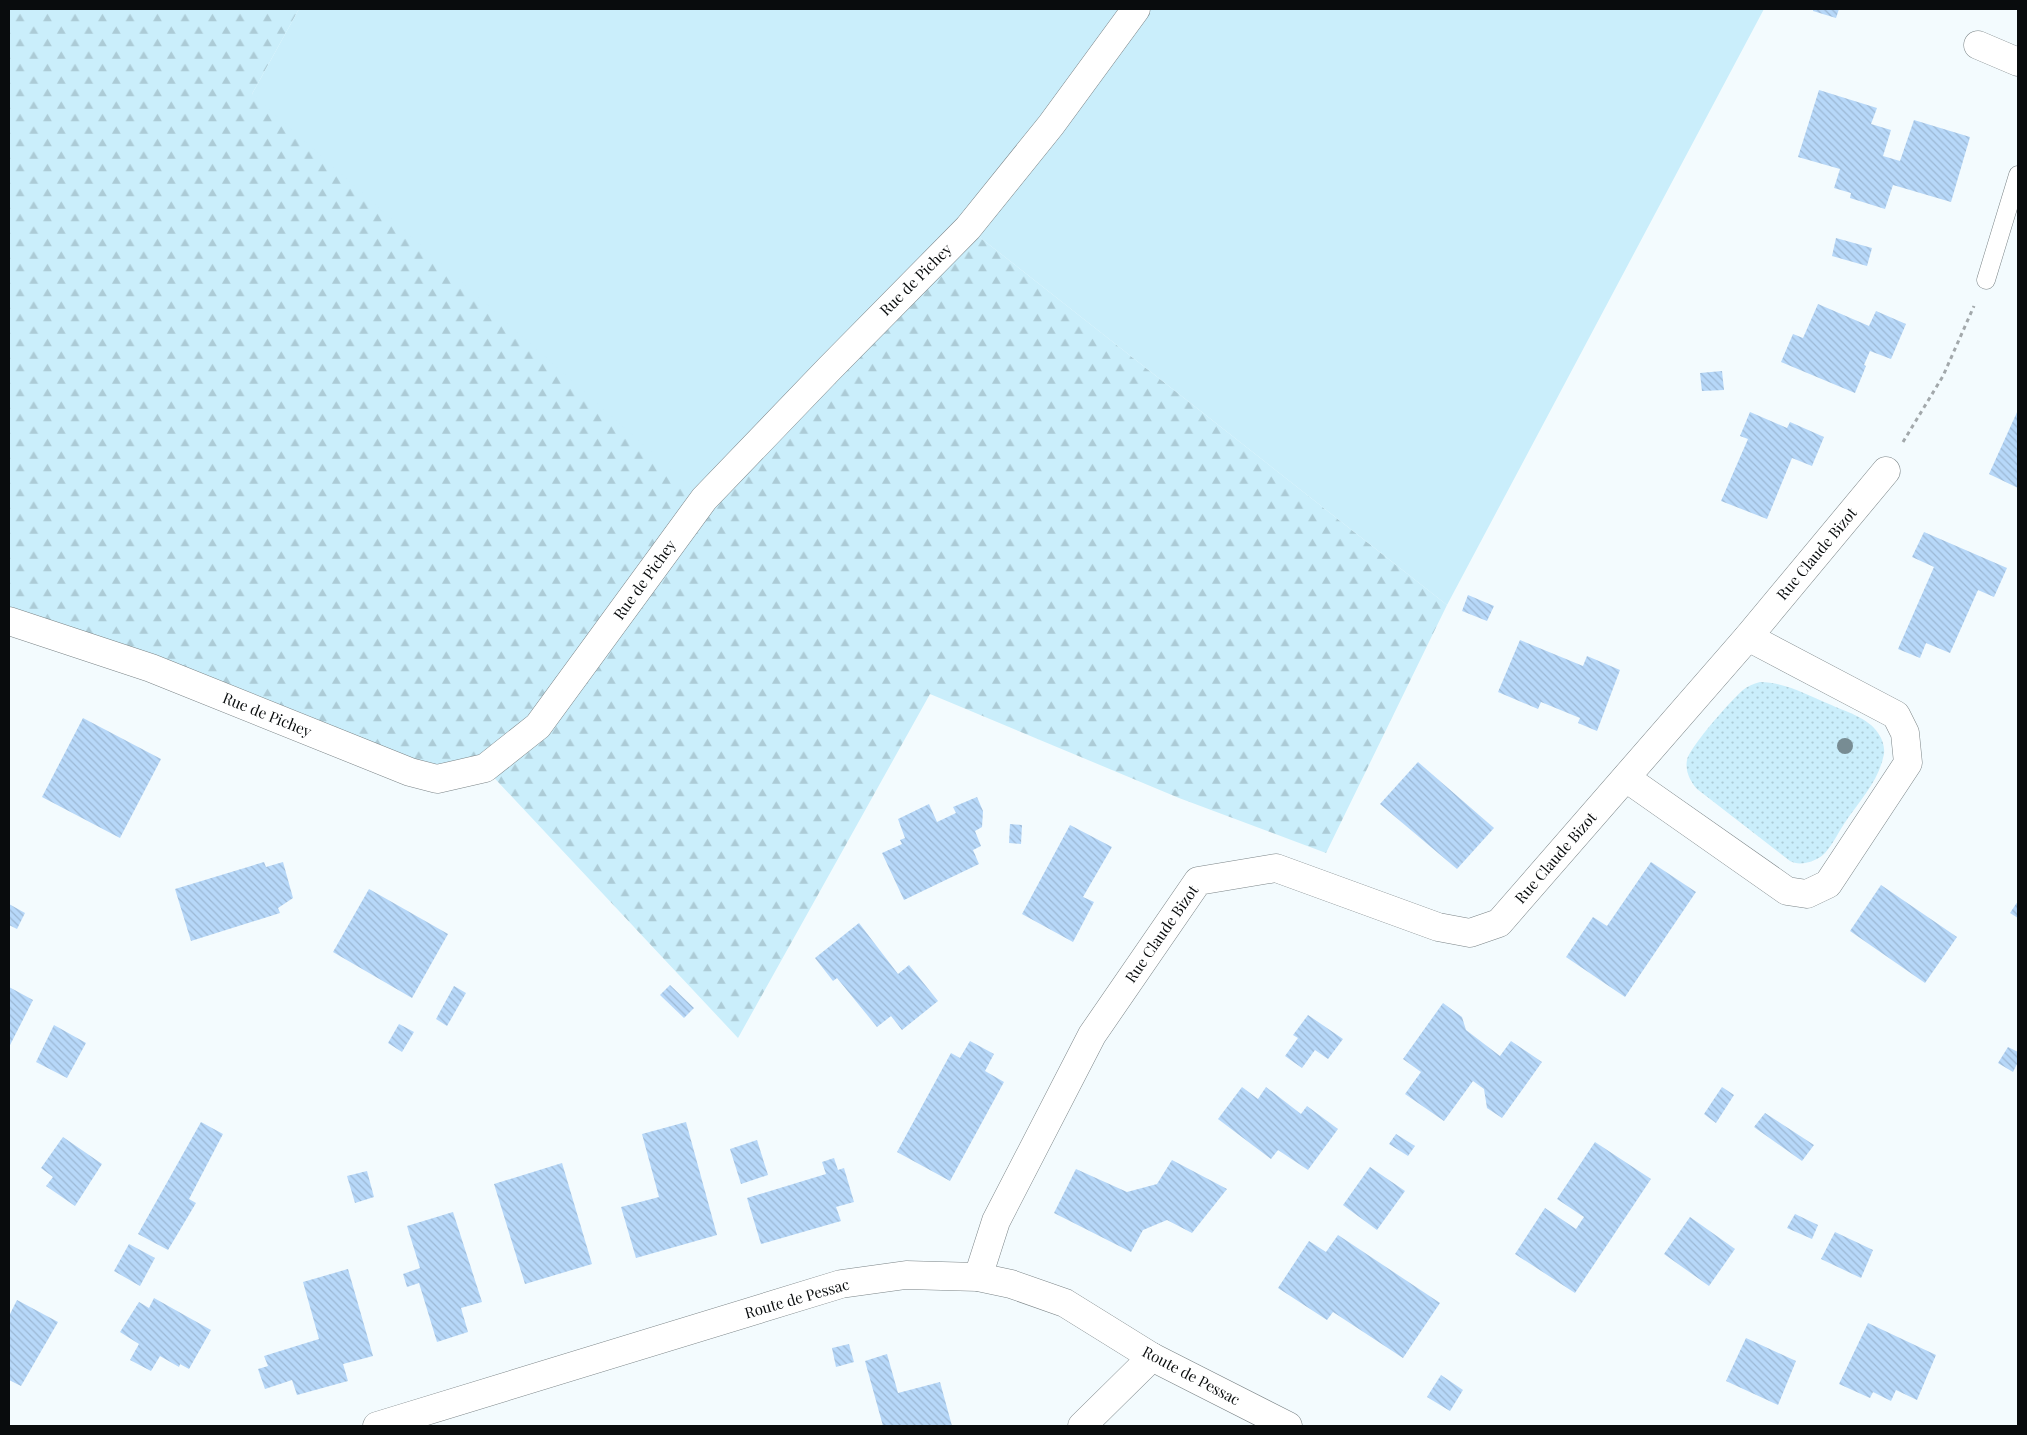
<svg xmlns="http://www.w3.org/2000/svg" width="2027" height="1435" viewBox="0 0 2027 1435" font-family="'Playfair Display',serif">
<defs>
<pattern id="grass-dots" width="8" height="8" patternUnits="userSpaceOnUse" patternTransform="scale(1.25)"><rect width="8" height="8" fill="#caeefb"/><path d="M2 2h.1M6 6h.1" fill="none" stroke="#accbd6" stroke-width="1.8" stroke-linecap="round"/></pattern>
<pattern id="forest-firs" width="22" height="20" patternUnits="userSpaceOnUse" patternTransform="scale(1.25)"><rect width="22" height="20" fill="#caeefb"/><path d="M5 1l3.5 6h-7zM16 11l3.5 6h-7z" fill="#accbd6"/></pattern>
<pattern id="building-back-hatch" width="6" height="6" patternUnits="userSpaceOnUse" patternTransform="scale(1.25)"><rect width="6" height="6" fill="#b7d8f9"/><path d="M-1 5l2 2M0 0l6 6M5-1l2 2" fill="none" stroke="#9cb8d4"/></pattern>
</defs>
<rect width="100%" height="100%" fill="#f3fbfe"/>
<!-- grass -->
<path fill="url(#grass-dots)" d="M1760,682C1784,682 1808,695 1829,704C1844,711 1869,718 1878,733C1883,740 1886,750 1883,758C1878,782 1857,804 1844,824C1838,833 1833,844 1825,853C1818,861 1800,867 1790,861L1697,789C1690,781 1685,771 1687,760C1689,748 1731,700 1743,690C1748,686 1753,684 1760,682Z"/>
<!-- forest -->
<path fill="url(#forest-firs)" d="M9,9H299L252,94L968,228L1447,605L1326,853L1179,798L930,694L738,1038L485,768L437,779L9,621Z"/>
<!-- garden -->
<path fill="#caeefb" d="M299,9H1764L1447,605L968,228L704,499L252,94Z"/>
<!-- building -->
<g fill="url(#building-back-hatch)">
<path d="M1813,9H1839L1836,18L1813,11Z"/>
<path d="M1819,90L1877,108L1871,124L1891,130L1883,156L1900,161L1914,120L1970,137L1951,202L1893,185L1885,209L1850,198L1851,193L1834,188L1840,169L1798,157Z"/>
<path d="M1836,238L1872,248L1867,266L1832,256Z"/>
<path d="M1818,304L1869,326L1876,311L1906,324L1891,359L1870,351L1864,365L1866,366L1855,393L1781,362L1793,334L1803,338Z"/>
<path d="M1722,371L1724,390L1702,391L1700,373Z"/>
<path d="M2018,410V488L1989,474Z"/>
<path d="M1750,412L1787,428L1790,422L1824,437L1812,466L1792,458L1767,519L1721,501L1748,439L1740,436Z"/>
<path d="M1924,532L2007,568L1994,597L1978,590L1950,653L1926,643L1920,658L1898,649L1934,567L1912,557Z"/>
<path d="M1468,595L1494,606L1487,621L1462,611Z"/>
<path d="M1520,640L1583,666L1587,656L1620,670L1597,731L1578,723L1580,718L1541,702L1538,709L1498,692Z"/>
<path d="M83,718L161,759L120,838L42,797Z"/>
<path d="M1418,762L1494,828L1457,869L1380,804Z"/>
<path d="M977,797L983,811L982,827L975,831L981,846L973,850L979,864L904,900L882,853L902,844L900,840L905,838L898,819L929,804L937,822L956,813L953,807Z"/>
<path d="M1010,824L1022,825L1021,844L1009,843Z"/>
<path d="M1070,825L1112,847L1083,897L1094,902L1073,942L1022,914Z"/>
<path d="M264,862L266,867L283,862L293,898L278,908L280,913L191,941L175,889Z"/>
<path d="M1651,862L1696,892L1625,997L1566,957L1593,917L1607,926Z"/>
<path d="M1881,885L1957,937L1925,983L1850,931Z"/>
<path d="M369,889L448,934L412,998L333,952Z"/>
<path d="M2018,901V918L2010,913Z"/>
<path d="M9,904L25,913L17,929L9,925Z"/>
<path d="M859,923L898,974L909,965L938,1001L902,1030L891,1016L877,1027L837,978L833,981L815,958Z"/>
<path d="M670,985L694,1008L684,1018L660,995Z"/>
<path d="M454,986L466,993L447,1026L436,1019Z"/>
<path d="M9,987L33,1000L9,1047Z"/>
<path d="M1443,1003L1462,1017L1466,1030L1500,1056L1511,1041L1542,1062L1502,1118L1487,1108L1484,1089L1473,1081L1444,1121L1405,1094L1421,1072L1403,1059Z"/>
<path d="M1308,1015L1343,1039L1328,1059L1315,1050L1302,1068L1285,1056L1298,1038L1293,1035Z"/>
<path d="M399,1024L414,1032L402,1052L388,1043Z"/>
<path d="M54,1025L86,1043L67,1078L36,1062Z"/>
<path d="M970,1041L994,1054L985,1071L1004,1082L950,1181L897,1152L951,1053L960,1058Z"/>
<path d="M2008,1047L2018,1052V1062L2013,1072L1998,1063Z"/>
<path d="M1242,1087L1258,1099L1266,1087L1301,1114L1307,1106L1338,1129L1308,1170L1278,1150L1271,1159L1218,1119Z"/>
<path d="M1722,1087L1734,1095L1716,1123L1704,1114Z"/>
<path d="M1765,1113L1814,1145L1802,1161L1754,1127Z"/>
<path d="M201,1122L223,1134L189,1199L196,1203L168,1250L138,1234Z"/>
<path d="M686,1122L717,1235L636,1258L621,1207L659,1197L642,1134Z"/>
<path d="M1396,1134L1415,1146L1408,1156L1389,1144Z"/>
<path d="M63,1137L102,1164L75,1206L46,1186L53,1177L41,1168Z"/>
<path d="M757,1140L768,1175L741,1184L730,1149Z"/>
<path d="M1595,1142L1651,1179L1575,1293L1515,1254L1545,1208L1576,1229L1584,1217L1557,1199Z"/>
<path d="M834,1158L838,1170L844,1168L854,1202L836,1207L841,1221L761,1244L747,1198L826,1174L822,1162Z"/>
<path d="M1172,1160L1227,1189L1192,1233L1167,1220L1143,1230L1131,1252L1054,1213L1076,1169L1127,1192L1157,1184Z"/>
<path d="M562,1163L592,1264L525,1284L494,1184Z"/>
<path d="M1370,1167L1405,1191L1377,1230L1343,1205Z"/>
<path d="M367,1171L374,1197L355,1203L347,1176Z"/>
<path d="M453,1212L482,1302L461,1308L468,1332L437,1342L419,1283L407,1287L403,1274L420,1268L407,1226Z"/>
<path d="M1795,1214L1818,1225L1812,1239L1787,1228Z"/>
<path d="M1690,1217L1735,1249L1709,1286L1664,1254Z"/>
<path d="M1835,1232L1873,1250L1861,1278L1821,1259Z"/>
<path d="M1338,1235L1440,1303L1403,1358L1333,1312L1327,1320L1278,1288L1309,1241L1326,1252Z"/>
<path d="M129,1244L155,1258L140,1286L114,1271Z"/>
<path d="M348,1269L373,1356L343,1364L348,1381L297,1395L292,1380L265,1389L258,1369L268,1366L264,1356L319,1339L303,1282Z"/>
<path d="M154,1298L211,1330L189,1369L180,1364L179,1367L160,1356L151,1371L130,1360L139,1344L120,1332L139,1302L149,1308Z"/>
<path d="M17,1300L58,1322L21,1386L9,1380V1316Z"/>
<path d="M1868,1323L1936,1355L1917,1400L1896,1390L1891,1401L1873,1392L1870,1398L1839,1384Z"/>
<path d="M1746,1338L1796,1361L1778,1405L1726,1381Z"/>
<path d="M849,1344L854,1362L836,1367L832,1348Z"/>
<path d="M887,1354L898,1393L940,1382L952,1426H883L865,1361Z"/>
<path d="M1441,1375L1463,1390L1450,1411L1427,1397Z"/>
</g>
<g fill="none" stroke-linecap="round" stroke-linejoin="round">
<defs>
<path id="service" d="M1986,280L2018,175"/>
<g id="minor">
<path d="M1978,45L2018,62"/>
<path d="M9,621L151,668L410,772L437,779L485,768L538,726L704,499L829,369L968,228L1051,125L1136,9"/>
<path d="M1626,778L1787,891L1807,894L1828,884L1908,763L1905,733L1896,715L1748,637"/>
<path d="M978,1277L996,1221L1092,1035L1198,881L1276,868L1438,927L1470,933L1499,923L1748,637L1886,471"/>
<path d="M377,1426L841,1284L906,1275L978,1277L1011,1284L1065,1303L1152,1357L1288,1426"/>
<path d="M1082,1426L1152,1357"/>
</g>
</defs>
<!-- service casing -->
<use href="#service" stroke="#7b8487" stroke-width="19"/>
<!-- minor casing -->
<use href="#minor" stroke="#7b8487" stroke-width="29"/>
<!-- path -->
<path stroke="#a2a8ab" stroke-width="3" stroke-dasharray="4 4" stroke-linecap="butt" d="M1903,442L1943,376L1974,306"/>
<!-- service -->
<use href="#service" stroke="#fff" stroke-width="18"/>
<!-- minor -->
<use href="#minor" stroke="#fff" stroke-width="28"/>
</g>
<!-- trees -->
<circle fill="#778c93" cx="1845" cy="746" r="8"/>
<g text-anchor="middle" stroke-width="5" stroke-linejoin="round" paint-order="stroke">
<!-- street labels -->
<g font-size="15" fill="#090c0d" stroke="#fff">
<text transform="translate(916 280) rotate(-45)" y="5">Rue de Pichey</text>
<text transform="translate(1817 554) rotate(-50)" y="5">Rue Claude Bizot</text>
<text transform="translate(645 580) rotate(-54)" y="5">Rue de Pichey</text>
<text transform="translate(267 715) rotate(22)" y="5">Rue de Pichey</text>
<text transform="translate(1556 858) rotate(-49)" y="5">Rue Claude Bizot</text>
<text transform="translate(1162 934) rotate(-55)" y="5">Rue Claude Bizot</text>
<text transform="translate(797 1299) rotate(-16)" y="5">Route de Pessac</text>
<text transform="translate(1191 1376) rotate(28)" y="5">Route de Pessac</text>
</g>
</g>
<!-- border -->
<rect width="2027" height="1435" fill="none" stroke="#090c0d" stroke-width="20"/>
</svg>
